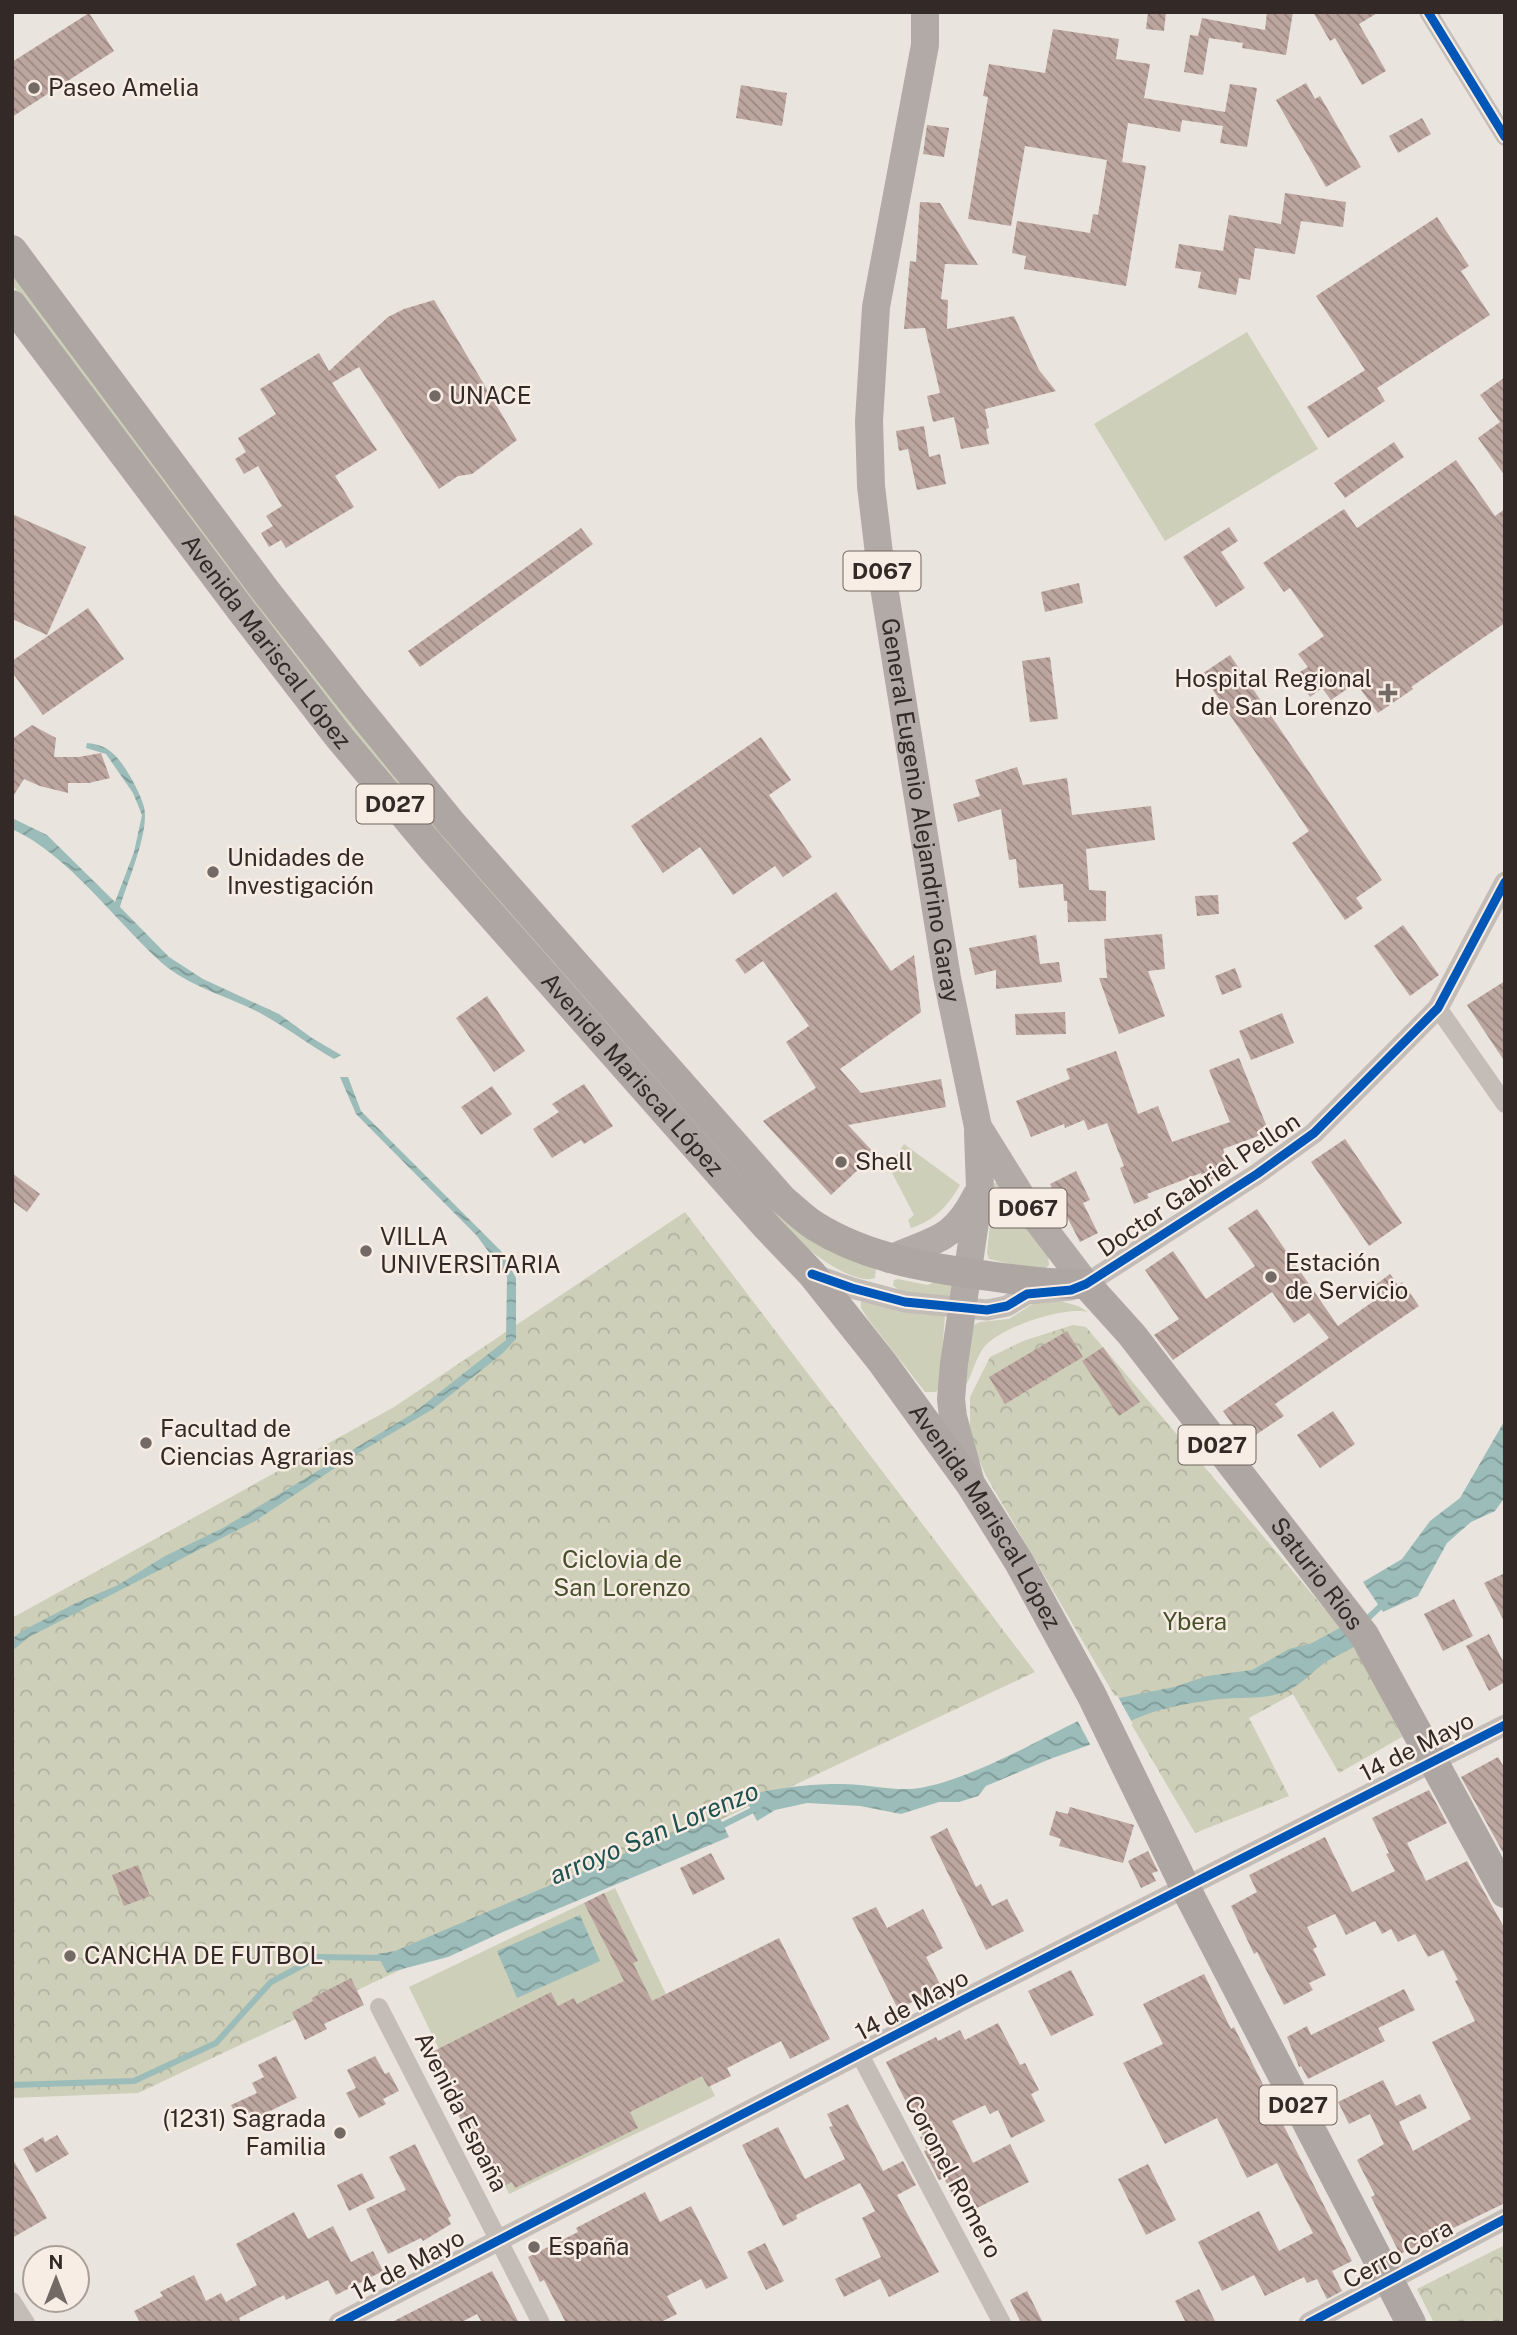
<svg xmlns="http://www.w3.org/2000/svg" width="1517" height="2335" viewBox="0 0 1517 2335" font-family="'Public Sans',sans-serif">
<defs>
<pattern id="park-crowns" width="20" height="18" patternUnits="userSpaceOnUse" patternTransform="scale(1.75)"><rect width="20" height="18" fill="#cdcfb8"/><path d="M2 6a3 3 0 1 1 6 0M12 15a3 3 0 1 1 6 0" fill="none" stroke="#b0b29e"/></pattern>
<pattern id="water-waves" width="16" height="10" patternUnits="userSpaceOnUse" patternTransform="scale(1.75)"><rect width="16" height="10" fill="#9bbcb9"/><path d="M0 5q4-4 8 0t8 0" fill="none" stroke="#7f9996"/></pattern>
<pattern id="building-back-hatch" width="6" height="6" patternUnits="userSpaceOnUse" patternTransform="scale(1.75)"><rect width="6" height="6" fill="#bda6a0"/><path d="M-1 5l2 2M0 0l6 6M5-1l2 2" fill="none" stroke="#9a8782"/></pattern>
</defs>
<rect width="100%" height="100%" fill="#eae4de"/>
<!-- grass -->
<g fill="#cdcfb8">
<path d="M12,270L570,976L876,1269L875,1278C854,1286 807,1250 792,1236C639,1065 486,895 340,719C225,579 120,430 12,284Z"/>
<path d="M1247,332L1318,449L1165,541L1094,424Z"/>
<path d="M904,1144L960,1185C947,1207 935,1220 911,1228L908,1220L914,1215L889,1167Z"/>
<path d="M994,1183H998L1048,1256L1049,1265L1045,1269L1033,1270L989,1259L987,1253Z"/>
<path d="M898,1279L927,1285L935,1282L952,1285L950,1297C933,1296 904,1298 893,1285L894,1280Z"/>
<path d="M1049,1298L1078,1306L1088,1312C1063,1306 1002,1327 985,1346C976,1356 973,1373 966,1385L969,1346L974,1325L980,1322L1009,1319L1034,1303Z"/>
<path d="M861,1301L945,1316L939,1388L936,1392H925L868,1319L861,1308Z"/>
<path d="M615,1888L715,2096L509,2194L409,1987Z"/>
</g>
<!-- park -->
<g fill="url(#park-crowns)">
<path d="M685,1212L1035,1672L138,2093L12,2098V1618L394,1407Z"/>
<path d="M1073,1325L1086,1327L1334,1620L1362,1660L1402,1737L1339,1773L1293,1694L1249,1718L1289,1796L1195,1833L986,1476L970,1439V1397L990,1357L1023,1341Z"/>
<path d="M1505,2245V2323H1434L1417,2289Z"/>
</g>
<!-- water -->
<g fill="url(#water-waves)">
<path d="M87,743C105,744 115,753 125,768C133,781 140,793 144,807C150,831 127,882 120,907L169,957L203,979L279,1014L312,1038L341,1055L334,1059C311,1046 290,1030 267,1017C233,997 192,989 162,963C116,922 68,854 12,829V818L47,835L115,902L134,852L142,815L133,793L106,754L86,748Z"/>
<path d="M340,1077H348L361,1111L501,1251L516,1278V1339L503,1353L433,1409L350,1458L255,1521L29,1637L12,1651V1639L22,1631L76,1603L118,1585L165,1556L223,1528L412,1414L506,1340L507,1277L477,1236L356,1114Z"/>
<path d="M1505,1420V1497L1495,1511L1471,1522L1447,1543L1418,1596L1383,1612L1363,1582L1402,1559L1430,1521L1460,1498Z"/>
<path d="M1343,1626L1356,1646C1345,1652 1333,1657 1323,1664C1306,1677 1297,1690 1274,1695C1257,1699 1238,1697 1220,1699C1190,1703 1155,1708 1127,1723L1114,1699L1174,1687L1207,1676L1252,1670L1289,1649L1312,1643Z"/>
<path d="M1080,1720L1092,1744L1050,1759L986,1786L978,1796L959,1802H939L901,1814L860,1806L807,1803L775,1810L757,1821L744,1796C776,1788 808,1784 841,1784C864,1784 887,1790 911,1789C960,1785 1035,1742 1080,1720Z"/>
<path d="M718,1814L729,1837L505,1931L448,1957L387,1973L377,1954L395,1951Z"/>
<path d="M580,1915L600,1961L517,1998L497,1951Z"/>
</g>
<!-- pier -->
<g fill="#eae4de">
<path d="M1117,1695L1133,1724L1128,1726L1124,1725L1111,1700L1112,1697Z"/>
<path d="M1079,1716L1083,1718L1095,1742L1094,1747L1092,1748L1076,1718Z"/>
</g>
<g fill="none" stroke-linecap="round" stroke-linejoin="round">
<!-- stream -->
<g stroke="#9bbcb9" stroke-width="6">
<path d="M1365,1621L1385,1602"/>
<path d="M719,1827L759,1807"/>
<path d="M12,2085L134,2081L216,2043L271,1982L318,1957L385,1958"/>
</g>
</g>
<!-- building -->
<g fill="url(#building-back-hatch)">
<path d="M1148,12H1166L1164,31L1146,29Z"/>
<path d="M1267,12H1293L1286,55L1242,48L1243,43L1209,38L1203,75L1184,72L1190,35L1198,36L1202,18L1265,30Z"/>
<path d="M1313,12H1379L1359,24L1386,71L1362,85L1335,38L1330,41Z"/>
<path d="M89,13L114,51L12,117V62Z"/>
<path d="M1053,29L1119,39L1116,59L1150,64L1144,98L1225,112L1230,84L1257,88L1247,147L1220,143L1223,126L1182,120L1180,132L1128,123L1122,162L1146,166L1126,286L1024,269L1026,256L1012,253L1017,221L1090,233L1093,214L1098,215L1107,160L1025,146L1011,226L968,219L988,97L983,96L989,64L1045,73Z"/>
<path d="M1306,83L1315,99L1320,96L1361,167L1326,187L1276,100Z"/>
<path d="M741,85L787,93L782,126L736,118Z"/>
<path d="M1422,118L1431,134L1398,153L1389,136Z"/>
<path d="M927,125L949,128L944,157L923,154Z"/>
<path d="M1285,193L1346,202L1343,227L1301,221L1295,254L1255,248L1250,280L1239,278L1236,295L1198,288L1201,272L1175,268L1179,244L1223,251L1229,215L1281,224Z"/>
<path d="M920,202L940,203L978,265L945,264L941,299L948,300L947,329L1014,316L1039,370L1056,391L985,409L989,428L986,429L989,444L961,449L954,417L933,422L927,396L940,393L925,328L904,329L910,261L916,262Z"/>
<path d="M1437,217L1469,266L1461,271L1490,315L1377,388L1385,401L1328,438L1307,407L1365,370L1316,296Z"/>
<path d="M434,300L517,440L472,474L458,476L439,489L359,367L332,383L377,450L335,476L354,507L286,548L281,540L269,547L261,533L273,526L266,516L282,506L258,466L244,474L235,459L246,452L238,438L276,414L260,389L319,353L329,371L388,317L404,309Z"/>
<path d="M1505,377V476L1478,438L1500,422L1480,395Z"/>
<path d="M924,426L929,457L940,454L946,484L917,490L908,449L899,451L896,431Z"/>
<path d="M1394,442L1404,457L1345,498L1334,483Z"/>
<path d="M1456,460L1495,516L1505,509V623L1411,687L1413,689L1378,713L1356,683L1331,700L1322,688L1310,697L1295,675L1308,667L1298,654L1324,636L1290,588L1284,592L1263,563L1344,509L1357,528Z"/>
<path d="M12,514L86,547L47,635L12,619Z"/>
<path d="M1229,527L1238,541L1221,552L1245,588L1216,607L1183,557Z"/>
<path d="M581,528L593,544L420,667L408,651Z"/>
<path d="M1079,583L1083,603L1045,612L1041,592Z"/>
<path d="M88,608L124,659L43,715L12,672V661Z"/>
<path d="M1230,655L1382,880L1356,898L1363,908L1345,920L1292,843L1309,831L1202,674Z"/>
<path d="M1050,657L1058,719L1030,722L1022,661Z"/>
<path d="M32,725L56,738L54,757H79L101,753L110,778L89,783H68V793L40,786L24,779L12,798V739Z"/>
<path d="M761,737L791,780L769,795L812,857L783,877L775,866L733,895L700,847L663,873L631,826Z"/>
<path d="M1017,767L1023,785L1067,778L1072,815L1151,806L1155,840L1086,849L1089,890L1106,891V921L1068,922L1067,901H1064L1063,884L1019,888L1016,859L1009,860L1001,809L958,822L953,804L980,796L975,780Z"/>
<path d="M836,892L891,971L914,955L921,1012L840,1069L861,1093L941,1079L946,1107L848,1125L875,1154L831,1195L763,1121L816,1088L786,1042L809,1026L763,961L745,974L735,960Z"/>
<path d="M1218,895L1219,914L1197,916L1195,896Z"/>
<path d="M1403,925L1439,975L1410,996L1374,946Z"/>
<path d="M1162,934L1165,969L1148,971L1165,1016L1119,1034L1099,978H1107L1104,939Z"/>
<path d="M1036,935L1040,964L1059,962L1062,982L996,989V970L975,975L969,948Z"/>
<path d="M1235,968L1242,987L1222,995L1215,976Z"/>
<path d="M1505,981V1062L1467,1005Z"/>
<path d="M487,996L525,1051L494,1072L456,1018Z"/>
<path d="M1065,1012L1066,1034L1016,1035L1015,1014Z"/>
<path d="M1282,1013L1294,1043L1251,1060L1239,1031Z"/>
<path d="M1116,1051L1138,1114L1158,1106L1172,1142L1230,1122L1209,1070L1239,1058L1269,1132L1223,1149L1231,1174L1204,1182L1201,1173L1147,1194L1149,1198L1134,1204L1120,1168L1124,1166L1107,1123L1088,1130L1084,1120L1065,1128L1064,1124L1031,1137L1016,1101L1070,1079L1066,1069Z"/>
<path d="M584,1084L613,1126L584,1144L581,1140L552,1158L533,1129L559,1112L552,1104Z"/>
<path d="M492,1086L512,1114L481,1135L461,1107Z"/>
<path d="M1345,1139L1402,1223L1369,1246L1311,1162Z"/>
<path d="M1076,1171L1090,1200L1083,1203L1098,1233L1080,1242L1050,1184Z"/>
<path d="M12,1173L40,1194L27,1212L12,1201Z"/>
<path d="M1257,1209L1338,1326L1381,1296L1374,1286L1390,1274L1398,1285L1402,1282L1419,1306L1275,1404L1284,1416L1245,1442L1223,1411L1329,1338L1309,1313L1294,1323L1272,1292L1173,1360L1154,1335L1179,1319L1145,1270L1173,1251L1206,1299L1255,1266L1228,1228Z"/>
<path d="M1067,1331L1083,1357L1005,1404L989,1377Z"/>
<path d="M1103,1347L1140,1402L1119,1416L1082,1361Z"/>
<path d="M1333,1411L1355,1444L1320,1468L1297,1435Z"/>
<path d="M1505,1573V1623L1484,1583Z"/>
<path d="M1454,1599L1473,1636L1443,1651L1424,1614Z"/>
<path d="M1489,1634L1505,1665V1682L1489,1691L1466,1646Z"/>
<path d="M1498,1757L1505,1769V1856L1461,1777Z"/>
<path d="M1429,1790L1447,1823L1407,1843L1426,1881L1467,1861L1505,1929V2203L1400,2254L1371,2197L1375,2195L1357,2160L1384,2144L1370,2114L1349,2124L1338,2102L1383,2080L1396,2106L1420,2094L1427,2108L1399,2122L1413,2151L1471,2119L1432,2042L1475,2021L1455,1981L1458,1980L1443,1950L1428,1957L1415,1934L1398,1942L1391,1929L1382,1934L1375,1921L1346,1935L1335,1914L1307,1927L1317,1947L1313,1949L1326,1975L1309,1983L1313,1990L1284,2005L1257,1952L1254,1954L1231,1906L1257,1892L1249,1875L1325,1837L1352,1892L1395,1871L1386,1854L1389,1853L1372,1818Z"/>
<path d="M1070,1807L1134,1825L1123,1863L1059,1846L1061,1839L1049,1835L1056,1811L1068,1814Z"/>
<path d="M947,1828L976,1887L981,1884L992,1906L1007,1899L1024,1931L986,1950L930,1837Z"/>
<path d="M1148,1851L1158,1871L1152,1873L1156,1881L1141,1888L1128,1861Z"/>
<path d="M711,1853L725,1879L693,1895L680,1868Z"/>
<path d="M138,1865L150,1896L124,1906L112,1875Z"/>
<path d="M604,1893L638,1961L633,1963L652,2001L779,1938L830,2039L790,2059L781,2041L727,2068L731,2076L708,2087L702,2076L630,2112L638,2128L515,2188L512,2182L496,2190L428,2054L551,1992L558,2006L574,1998L577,2004L624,1981L584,1903Z"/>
<path d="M876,1907L887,1928L923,1909L943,1948L926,1957L943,1990L926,1999L925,1996L898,2009L852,1918Z"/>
<path d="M1071,1970L1094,2015L1051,2036L1028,1991Z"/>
<path d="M1204,1974L1231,2029L1234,2027L1352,2261L1332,2271L1342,2291L1327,2299L1317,2279L1307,2283L1304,2277L1265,2296L1254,2275L1222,2291L1198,2242L1259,2211L1279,2251L1313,2233L1277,2163L1247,2178L1217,2118L1165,2144L1123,2063L1163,2044L1143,2004Z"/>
<path d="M351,1978L364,2005L324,2024L327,2029L305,2040L292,2012L313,2001L312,1998Z"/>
<path d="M1404,1989L1415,2010L1378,2028L1385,2041L1308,2079L1301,2066L1299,2067L1287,2037L1307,2026L1311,2035Z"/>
<path d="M998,2023L1020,2065L1025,2063L1039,2090L1031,2094L1045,2121L1011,2138L998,2110L990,2114L985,2105L952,2121L973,2163L1010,2144L1029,2182L977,2208L967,2189L953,2196L944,2178L939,2180L924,2151L927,2150L920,2137L923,2136L886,2062L936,2037L938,2041L960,2030L965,2040Z"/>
<path d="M276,2056L297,2098L241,2125L231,2105L257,2093L252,2083L264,2077L258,2065Z"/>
<path d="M375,2056L385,2074L389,2072L399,2091L383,2099L386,2104L359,2118L346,2093L356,2088L347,2070Z"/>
<path d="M848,2104L883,2171L903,2161L916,2185L897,2195L939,2272L889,2297L880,2279L844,2297L835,2279L881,2257L862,2218L875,2211L860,2183L796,2215L797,2219L783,2226L742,2145L778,2127L805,2179L845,2159L829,2127L833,2126L827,2114Z"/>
<path d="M57,2135L69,2154L36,2173L23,2149L43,2137L45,2142Z"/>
<path d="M415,2144L451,2216L448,2218L451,2224L423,2241L421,2238L388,2254L366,2209L406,2190L389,2157Z"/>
<path d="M12,2158L47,2218L12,2238Z"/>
<path d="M1148,2164L1176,2220L1146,2235L1118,2179Z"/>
<path d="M362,2173L375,2198L349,2211L337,2185Z"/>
<path d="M645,2192L660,2222L691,2206L728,2278L706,2289L701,2279L667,2296L677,2314L659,2323H566L544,2280L540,2282L528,2257L578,2232L576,2228Z"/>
<path d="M294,2212L308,2239L333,2226L351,2262L373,2251L383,2271L336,2295L328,2280L286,2300L284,2295L239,2318L241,2323H140L134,2311L163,2296L160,2292L194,2275L206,2301L221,2293L226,2302L257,2285L236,2244Z"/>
<path d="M765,2243L784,2281L766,2290L747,2252Z"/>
<path d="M492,2271L519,2323H482L477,2314L460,2323H390Z"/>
<path d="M1199,2289L1216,2323H1186L1175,2301Z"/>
<path d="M1027,2291L1043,2323H1021L1010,2300Z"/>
</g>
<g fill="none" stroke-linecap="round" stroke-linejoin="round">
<!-- minor -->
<g stroke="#c3bcb7" stroke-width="18">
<path d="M1428,12L1505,137"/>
<path d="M1438,1008L1505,1104"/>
<path d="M379,2007L541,2323"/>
<path d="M860,2055L1002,2323"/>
<path d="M12,2301L26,2323"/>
</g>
<!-- tertiary -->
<g stroke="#c3bcb7" stroke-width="21">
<path d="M812,1274L852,1288L905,1302L987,1310L1007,1306L1027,1294L1071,1290L1086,1284L1257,1174L1314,1133L1438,1008L1505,882"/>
<path d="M339,2323L965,1999L1505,1725"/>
<path d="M1309,2323L1505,2219"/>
</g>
<!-- primary -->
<g stroke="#b2aaa6" stroke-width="28">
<path id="s1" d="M925,12V45L876,307L869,421L871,486L880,562L947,978L978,1127L1031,1212L1086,1284"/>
<path d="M890,1259C933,1239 952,1243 976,1196"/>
<path d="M970,1480L953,1417L951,1399L954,1364L980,1188L978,1133"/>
</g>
<!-- trunk -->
<g stroke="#aea6a2" stroke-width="30">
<path id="s2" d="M12,250L265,590L353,702L452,824L782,1199C793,1208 804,1219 815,1226C868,1259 929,1268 989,1276C1022,1281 1053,1285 1086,1284L1132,1335L1364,1635L1505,1893"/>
<path id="s3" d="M12,305L241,610L339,737L433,849L767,1227L812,1274L882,1362L971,1485L1019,1562L1091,1694L1185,1887L1411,2323"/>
</g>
<defs>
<g id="cycleway">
<path d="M1428,12L1505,137"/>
<path d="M812,1274L852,1288L905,1302L987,1310L1007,1306L1027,1294L1071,1290L1086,1284L1257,1174L1314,1133L1438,1008L1505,882"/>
<path d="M339,2323L965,1999L1505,1725"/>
<path d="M1309,2323L1505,2219"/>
</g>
</defs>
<!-- cycleway casing -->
<use href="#cycleway" stroke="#f8ede4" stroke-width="13"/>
<!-- cycleway -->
<use href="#cycleway" stroke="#0057b8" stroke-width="9"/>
</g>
<!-- markers -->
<g fill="#736a66" stroke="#f8ede4" stroke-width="2.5">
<circle cx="34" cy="88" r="7"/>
<circle cx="435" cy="396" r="7"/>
<path d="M1384.5 682.5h7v7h7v7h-7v7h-7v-7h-7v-7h7z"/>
<circle cx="213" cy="872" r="7"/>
<circle cx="841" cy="1162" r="7"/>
<circle cx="366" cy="1251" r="7"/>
<circle cx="1271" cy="1277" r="7"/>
<circle cx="146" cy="1443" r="7"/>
<circle cx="70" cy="1956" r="7"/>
<circle cx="340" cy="2133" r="7"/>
<circle cx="534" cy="2247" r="7"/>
</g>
<g text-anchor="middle" stroke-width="5" stroke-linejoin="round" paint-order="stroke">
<!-- shield labels -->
<g fill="#f8ede4" stroke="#6e645f" stroke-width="2">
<rect x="843.5" y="551.5" width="77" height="39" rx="5"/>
<rect x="356.5" y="784.5" width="77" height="39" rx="5"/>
<rect x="989.5" y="1188.5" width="77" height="39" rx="5"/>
<rect x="1178.5" y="1425.5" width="77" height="39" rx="5"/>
<rect x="1259.5" y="2085.5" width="77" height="39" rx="5"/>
</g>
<g font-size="23" font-weight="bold" fill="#332926">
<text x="882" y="579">D067</text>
<text x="395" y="812">D027</text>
<text x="1028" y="1216">D067</text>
<text x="1217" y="1453">D027</text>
<text x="1298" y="2113">D027</text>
</g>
<!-- poi labels -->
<g font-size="24" fill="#332926" stroke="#f8ede4" text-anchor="start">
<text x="48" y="96">Paseo Amelia</text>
<text x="449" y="404">UNACE</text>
<text x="1372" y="687" text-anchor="end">Hospital Regional<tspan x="1372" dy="28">de San Lorenzo</tspan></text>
<text x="227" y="866">Unidades de<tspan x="227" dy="28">Investigación</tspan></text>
<text x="855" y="1170">Shell</text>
<text x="380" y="1245">VILLA<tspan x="380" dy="28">UNIVERSITARIA</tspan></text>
<text x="1285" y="1271">Estación<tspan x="1285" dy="28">de Servicio</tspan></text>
<text x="160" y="1437">Facultad de<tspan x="160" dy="28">Ciencias Agrarias</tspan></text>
<text x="84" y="1964">CANCHA DE FUTBOL</text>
<text x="326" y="2127" text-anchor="end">(1231) Sagrada<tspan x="326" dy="28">Familia</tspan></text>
<text x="548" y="2255">España</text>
</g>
<!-- street labels -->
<g font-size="24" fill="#332926" stroke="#f8ede4">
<text dy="8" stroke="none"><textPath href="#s3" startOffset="422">Avenida Mariscal López</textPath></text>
<text dy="8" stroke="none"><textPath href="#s1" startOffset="807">General Eugenio Alejandrino Garay</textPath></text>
<text dy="8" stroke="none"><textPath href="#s3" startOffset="989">Avenida Mariscal López</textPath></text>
<text transform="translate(1199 1185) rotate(-34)" y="8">Doctor Gabriel Pellon</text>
<text dy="8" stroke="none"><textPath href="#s3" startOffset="1556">Avenida Mariscal López</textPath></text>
<text dy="8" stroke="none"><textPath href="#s2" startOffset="1916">Saturio Ríos</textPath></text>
<text transform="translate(1417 1747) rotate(-27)" y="8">14 de Mayo</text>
<text transform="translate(912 2005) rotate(-28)" y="8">14 de Mayo</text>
<text transform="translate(461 2112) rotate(63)" y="8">Avenida España</text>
<text transform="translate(953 2177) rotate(62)" y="8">Coronel Romero</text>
<text transform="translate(1398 2254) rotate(-28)" y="8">Cerro Cora</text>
<text transform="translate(408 2265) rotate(-28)" y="8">14 de Mayo</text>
</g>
<!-- park labels -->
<g font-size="24" fill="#46502b" stroke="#f8ede4">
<text x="622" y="1568">Ciclovia de<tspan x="622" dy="28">San Lorenzo</tspan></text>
<text x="1195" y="1630">Ybera</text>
</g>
<!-- water labels -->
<g font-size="26" font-style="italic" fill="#1e5351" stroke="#f8ede4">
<text transform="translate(654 1833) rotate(-23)" y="9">arroyo San Lorenzo</text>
</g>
</g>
<!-- border -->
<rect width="1517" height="2335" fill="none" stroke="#332926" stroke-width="28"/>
<!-- north arrow -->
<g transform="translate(56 2279)"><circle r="33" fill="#f8ede4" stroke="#a99f98" stroke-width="2"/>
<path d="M0-5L12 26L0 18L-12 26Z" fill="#736a66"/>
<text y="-10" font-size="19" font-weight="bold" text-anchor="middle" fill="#332926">N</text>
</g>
</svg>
